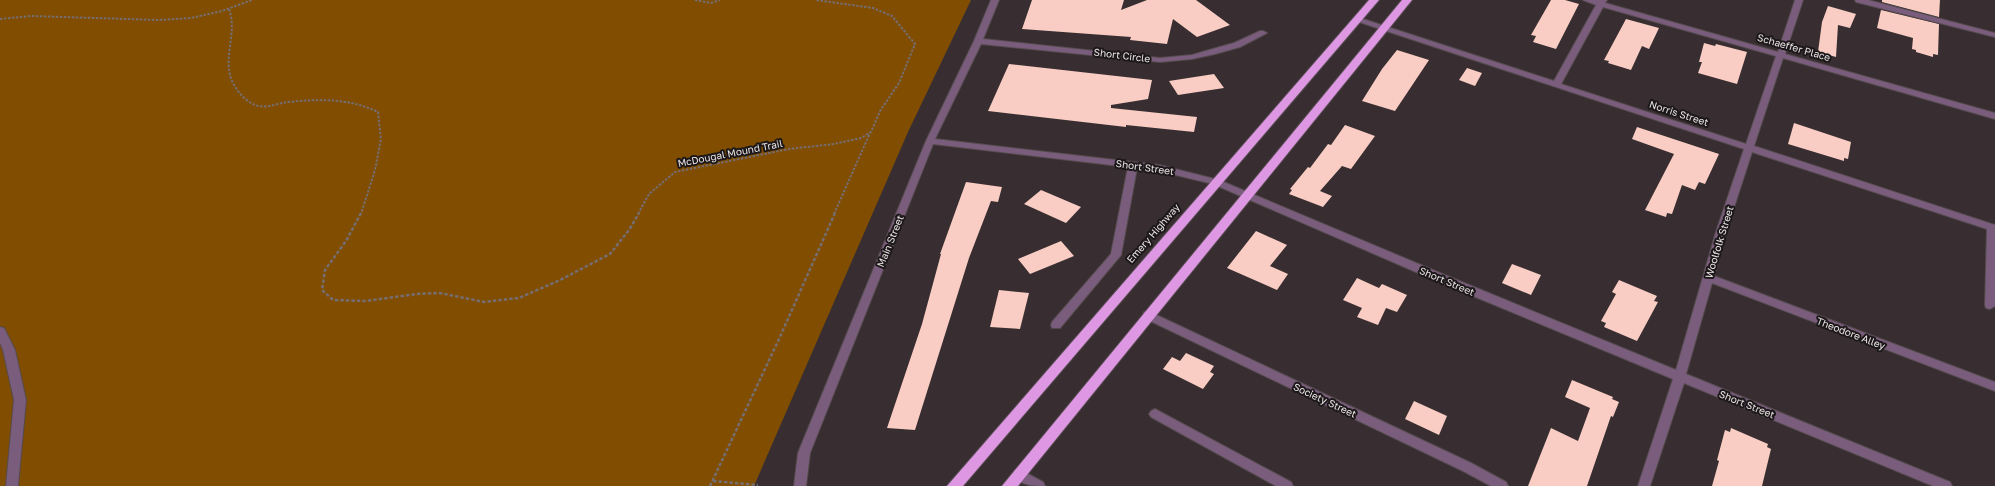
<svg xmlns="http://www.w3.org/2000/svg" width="1995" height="486" viewBox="0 0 1995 486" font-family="'Golos Text',sans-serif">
<rect width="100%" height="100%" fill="#382e31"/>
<!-- forest -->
<path fill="#804d01" d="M0,0H971L908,132L754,486H0Z"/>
<!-- building -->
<g fill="#f9cdc3">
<path d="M1032,0H1124L1121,10L1147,0H1196L1230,25L1197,37L1173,19L1167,44L1130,40L1131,37L1022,29Z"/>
<path d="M1551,0H1565L1579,4L1556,49L1533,42L1536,36L1531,35Z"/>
<path d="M1882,0H1940L1939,17L1882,2Z"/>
<path d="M1828,6L1856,14L1850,28L1838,25L1836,57L1818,52L1822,22Z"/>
<path d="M1881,10L1939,24L1938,55L1933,54V57L1916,52V50L1912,49L1913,38L1877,28Z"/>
<path d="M1626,19L1659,28L1649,49L1642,46L1631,70L1608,63L1609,61L1604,60Z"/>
<path d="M1704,43L1715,46L1716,44L1747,52L1737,84L1698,73L1702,62H1699Z"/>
<path d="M1397,50L1429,60L1395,111L1362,101L1382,69Z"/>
<path d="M1009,64L1152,80L1148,99L1111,105V108L1197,117L1194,132L1126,125V127L988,111Z"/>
<path d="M1467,68L1482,73L1475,86L1459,80Z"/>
<path d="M1214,74L1224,88L1178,95L1169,81Z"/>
<path d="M1794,123L1851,142L1848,159L1844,158V161L1788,144Z"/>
<path d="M1345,125L1375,136L1351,169L1342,166L1320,191L1332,196L1323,207L1289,194L1292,190L1290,189L1308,167L1310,168L1328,144L1331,145Z"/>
<path d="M1637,127L1719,154L1705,184L1699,182L1695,190L1682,185L1672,214L1667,213L1666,217L1645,210L1674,154L1632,139Z"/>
<path d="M966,182L1002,187L998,202L991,201L969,258L915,430L887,428L922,324L941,254H940Z"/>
<path d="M1041,190L1081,207L1066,223L1024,204Z"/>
<path d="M1256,231L1287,245L1270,266L1288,274L1277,290L1227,268Z"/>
<path d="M1061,241L1074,256L1030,274L1018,259Z"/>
<path d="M1512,264L1541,275L1531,295L1502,283Z"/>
<path d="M1357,278L1379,288L1382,284L1407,295L1397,312L1386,308L1378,325L1357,317L1362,308L1343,300Z"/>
<path d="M1619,280L1657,296L1654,301L1658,302L1637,341L1604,327L1606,323L1601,321L1616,294L1612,292Z"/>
<path d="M999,290L1029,293L1020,329L990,327Z"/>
<path d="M1186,353L1214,366L1210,372L1214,374L1203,389L1163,369L1172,357L1180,361Z"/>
<path d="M1572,380L1613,397L1612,399L1619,402L1613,417L1611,416L1587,486H1528L1551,428L1578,441L1590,408L1565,397Z"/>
<path d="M1414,401L1447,416L1439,435L1405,419Z"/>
<path d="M1731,428L1768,444L1767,447L1771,449L1762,486H1712L1719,461L1717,460L1725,430L1730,432Z"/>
</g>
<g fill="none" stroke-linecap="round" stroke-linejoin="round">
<defs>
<g id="minor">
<path d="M991,0H999L983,39L1160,58L1192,55L1209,50L1234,43L1260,31H1263L1267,33L1240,47L1215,54L1192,59L1160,62L981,44L935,139L1159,165L1219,180L1440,273L1676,370L1716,232L1744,149L1353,20L1357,18H1360L1554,81L1596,5L1583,0H1607L1605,3L1778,52L1795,0H1803L1785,54L1995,113V119L1783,58L1754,146L1995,225V306L1990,309L1986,308L1985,305L1987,229L1752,152L1726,232L1714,276L1995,382V391L1712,283L1686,374L1950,482L1952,486H1933L1684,383L1650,486H1638L1673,379L1432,279L1213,184L1159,171L1137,168L1121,255L1060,328H1052L1051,325L1052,322L1111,254L1128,167L933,144L810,453L806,486H794L798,453L926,141L974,41ZM1603,7L1776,56L1746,144L1561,84Z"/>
<path d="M1855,0H1868L1995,33V37L1856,2Z"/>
<path d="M1148,311L1471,463L1506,482L1508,486H1491L1463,471L1144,318L1143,315L1144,312Z"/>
<path d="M0,327L4,328L15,350L26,400L18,486H6L14,400L3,350L0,343Z"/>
<path d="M1155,409L1291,482L1293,486H1276L1151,417L1149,414L1151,411Z"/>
<path d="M1019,469L1043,482L1045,486C1034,486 1019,486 1013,474L1015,470Z"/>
</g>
<g id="highway">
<path d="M1369,0H1379L963,486H947Z"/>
<path d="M1402,0H1412L1018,486H1002Z"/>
</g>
</defs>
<!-- minor casing -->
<use href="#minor" stroke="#554b4e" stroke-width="2"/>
<!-- highway casing -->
<use href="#highway" stroke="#554b4e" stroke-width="2"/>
<!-- path-far1 -->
<g stroke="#766d70" stroke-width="2" stroke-dasharray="2.5 1.5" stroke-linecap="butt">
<path d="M695,0L711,3L720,0"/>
<path d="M229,9C238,33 222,58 232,81C237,92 247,103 258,106C268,108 279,103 288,102C321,99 348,98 378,112L381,139L375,170L361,214"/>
<path d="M0,19L31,16L159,20L191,18L222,11L252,0"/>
<path d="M638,214L649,194L675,172L789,149L834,144L861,138L871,132L880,111L899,83L915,44L892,16L873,8L816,0"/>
<path d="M834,214L870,133"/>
</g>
<!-- path -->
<g stroke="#766d70" stroke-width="2.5" stroke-dasharray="3.5 2" stroke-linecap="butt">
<path d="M361,213L346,241L325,270L322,290L333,300L366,301L416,294L440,293L484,302L519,298L560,280L610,254L629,230L639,213"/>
<path d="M713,481L758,485"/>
<path d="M710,486L779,339L835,213"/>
</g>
<!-- minor -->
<use href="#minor" fill="#7a5d7c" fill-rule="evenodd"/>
<!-- highway -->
<use href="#highway" fill="#dd97e3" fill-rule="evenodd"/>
</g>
<g text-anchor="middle" stroke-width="4" stroke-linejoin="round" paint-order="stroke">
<!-- street labels -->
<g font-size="10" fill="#ebe4e6" stroke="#1c1819">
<text transform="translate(1794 47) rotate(16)" y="4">Schaeffer Place</text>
<text transform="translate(1122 55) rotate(7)" y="4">Short Circle</text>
<text transform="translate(1679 113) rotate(18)" y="4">Norris Street</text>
<text transform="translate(730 153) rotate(-11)" y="4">McDougal Mound Trail</text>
<text transform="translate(1145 167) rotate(8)" y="4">Short Street</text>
<text transform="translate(1153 233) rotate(-49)" y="4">Emery Highway</text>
<text transform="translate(890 241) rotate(-68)" y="4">Main Street</text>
<text transform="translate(1719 242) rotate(-73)" y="4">Woolfolk Street</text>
<text transform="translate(1447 281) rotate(23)" y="4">Short Street</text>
<text transform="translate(1851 333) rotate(21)" y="4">Theodore Alley</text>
<text transform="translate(1325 400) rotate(25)" y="4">Society Street</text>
<text transform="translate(1747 404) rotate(22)" y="4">Short Street</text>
</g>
</g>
</svg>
